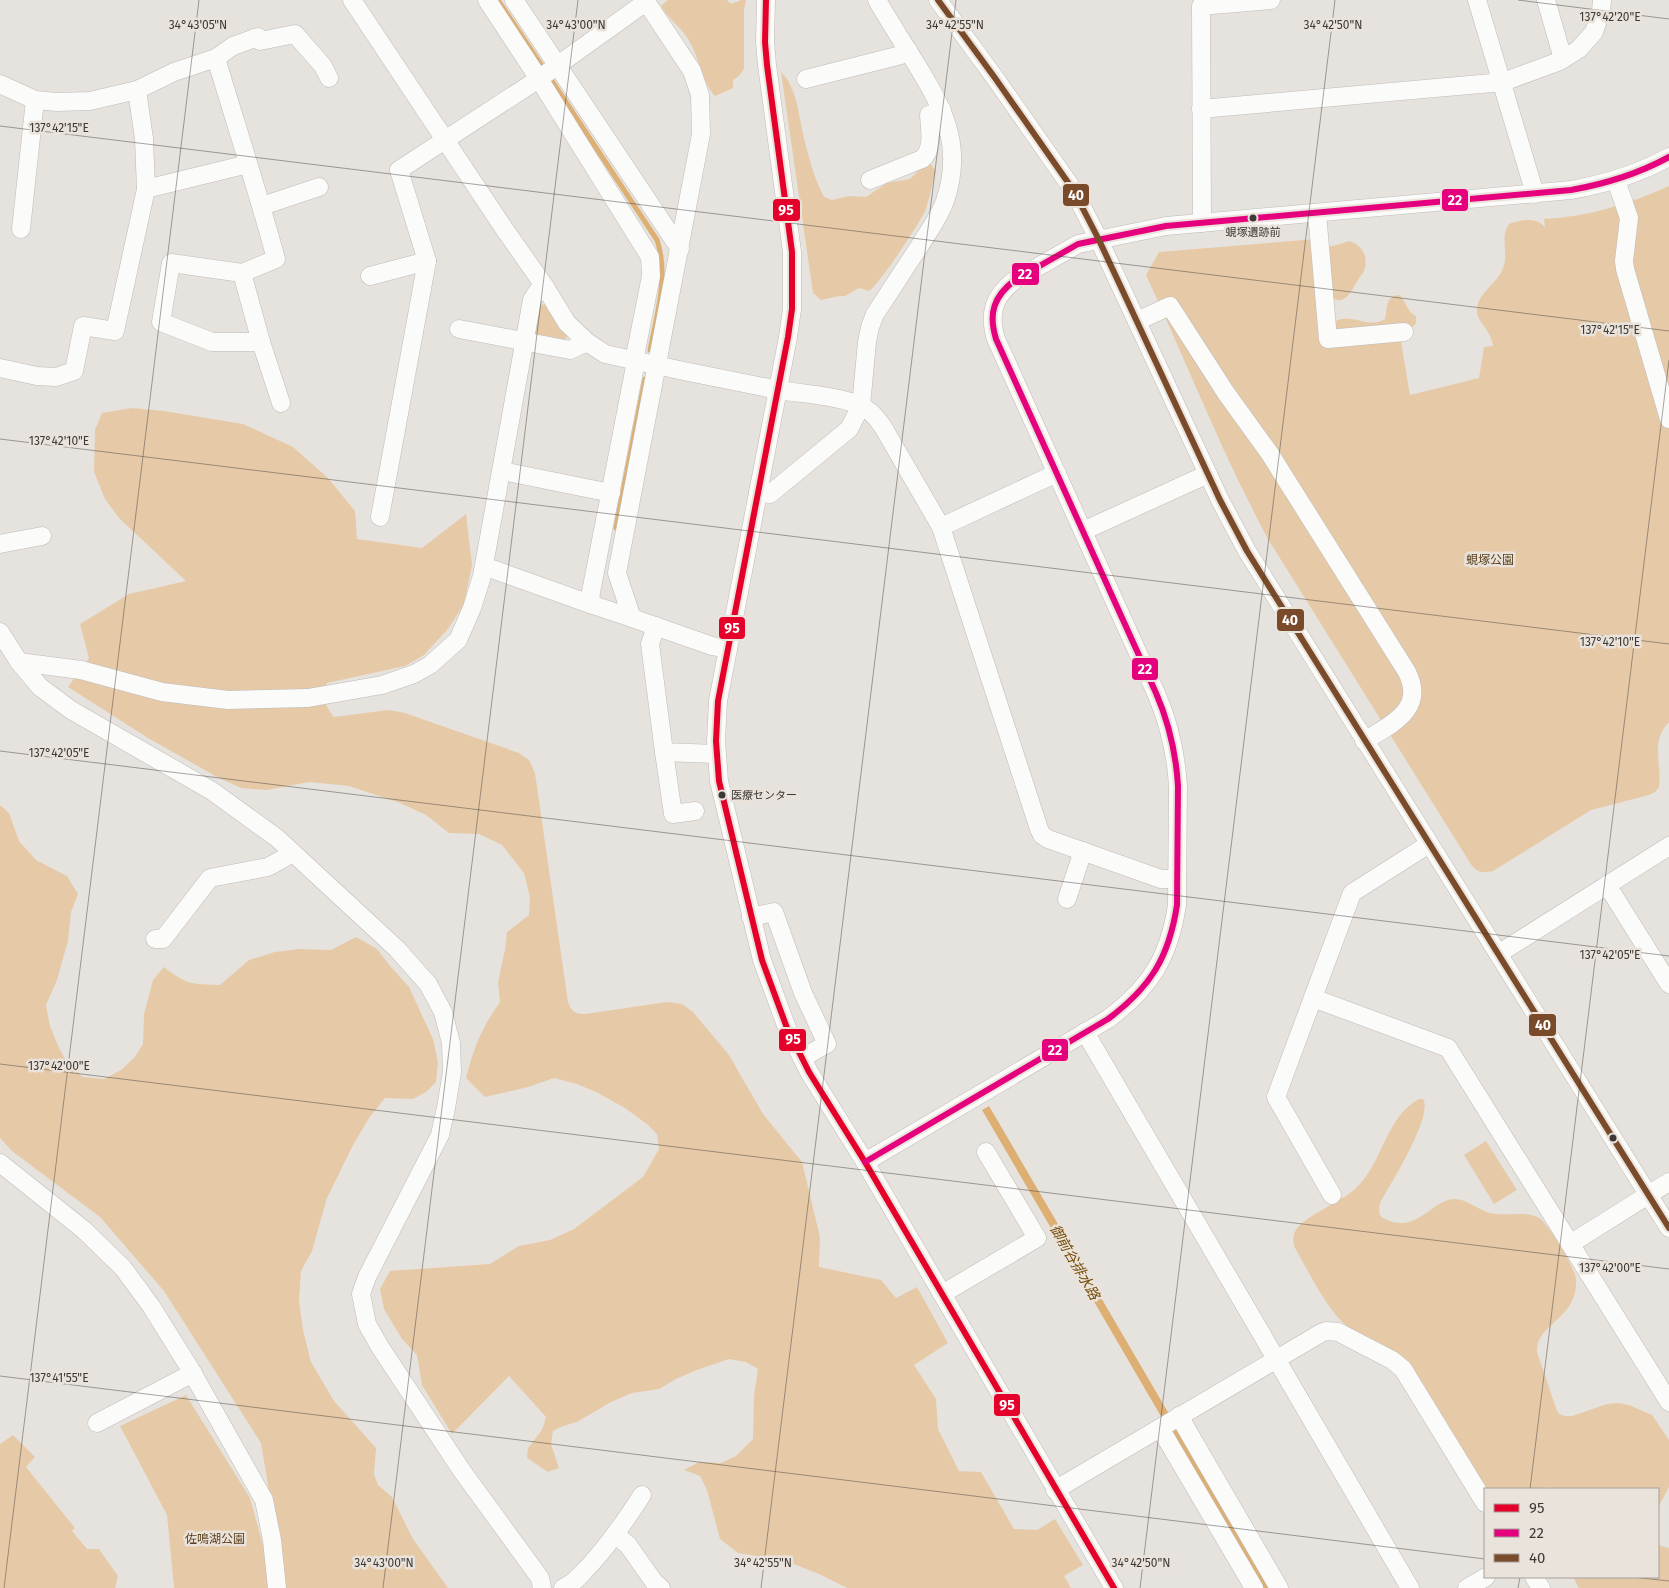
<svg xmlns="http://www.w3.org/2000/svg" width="1669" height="1588" viewBox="0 0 1669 1588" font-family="'Fira Sans','Noto Sans JP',sans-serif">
<rect width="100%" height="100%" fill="#e6e3de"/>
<!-- green -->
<g fill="#e6caa8">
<path d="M668,0H727L731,4L741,0H746L744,10V69L739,76L733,80V88L715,96C701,81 699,54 686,36C678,25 668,18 661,6Z"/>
<path d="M781,72C796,85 799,116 803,134C808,155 814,178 824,197L832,200L849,196L866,197L887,183L910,179L920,169L929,162L936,171C932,184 930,196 926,209C922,220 879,285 869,291L859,288L845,296H839L821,300L813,293Z"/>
<path d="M1669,186V722C1650,742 1662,762 1659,787L1655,792L1649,795L1591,810L1493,871C1484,873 1479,873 1472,866L1268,539C1222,454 1187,363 1146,275L1159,252L1316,239L1324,339L1400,336L1410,395L1479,378L1484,347L1493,346C1491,330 1478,323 1477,312C1476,292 1500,283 1504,265C1508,251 1500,236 1509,224C1520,220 1538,216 1545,228L1544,219C1588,217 1629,204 1669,186Z"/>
<path d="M1349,241C1363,245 1370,258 1363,273C1361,276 1358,279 1356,283C1350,294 1344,307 1329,296L1327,247L1337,245Z"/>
<path d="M1399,295C1408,302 1405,310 1416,316C1417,323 1416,325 1410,328L1336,333L1334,322C1351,311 1368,330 1385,319C1388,308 1385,296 1399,295Z"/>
<path d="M547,304L569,333L564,341L534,335L539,305Z"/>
<path d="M132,408L164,411L243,424L293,447L328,478L355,511L357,539L422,548L466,514L472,565L464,604L448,629L424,655L405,666L327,683C322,696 325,707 334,717L389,710L405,713L519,753L529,760L535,773L568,1002C571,1011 575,1014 585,1014L667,1002L682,1004L693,1012L729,1055L763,1114L802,1162L820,1237L819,1267L881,1280L896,1298L917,1287L948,1343L914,1365L936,1399L938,1429L959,1471L981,1472L1014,1529L1037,1530L1055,1519L1083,1565L1064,1576L1071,1588H847L819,1574L786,1561L738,1553L720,1539L707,1490L700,1476L684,1470L699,1462L721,1463L736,1456L753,1439L754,1396L758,1369L746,1362L729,1359L697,1370L676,1379L659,1389L632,1393L611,1402L577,1422L563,1426L553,1431L551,1444L559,1468L548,1472L527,1458L528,1448L542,1430L546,1417L509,1376L452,1434L422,1385L417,1355L402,1339L384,1309L380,1289L390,1271L490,1264L519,1246L550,1240L574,1229L643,1177L659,1149L657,1134L648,1125L625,1108L598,1093L577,1084L554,1078L528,1087L485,1097L466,1078C474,1047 481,1029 500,1002L498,982L505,950L507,932L529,915L530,897L524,873L502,845L479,834L449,833L426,815L400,803L349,786L309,782L267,790L241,788L217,777L148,738L68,687L89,658L80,624L129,594L186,581L119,518L105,499L94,472L95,430L102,413Z"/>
<path d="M0,805L9,813L19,841L36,860L67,876L78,894L71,912L68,941L57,980L46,1005L50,1026L59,1048L68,1064L83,1077L104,1079L121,1070L134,1058L143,1044L144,1014L153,980L164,967C187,985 191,984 220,985L249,960L275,952L299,949L331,950L356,937L377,949L391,967L409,987L433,1039L438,1062L436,1082L426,1092L413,1099L385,1098L369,1118L352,1147L327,1198L312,1251L301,1271L299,1300L303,1330L311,1362L334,1401L376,1448L374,1474L378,1485L392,1497L413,1539L448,1588H285L261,1443L164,1291L100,1217L12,1151L0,1138Z"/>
<path d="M1419,1099H1423C1434,1115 1390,1185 1380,1203C1379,1210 1378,1216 1385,1219C1417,1235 1432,1199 1455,1199C1467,1199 1478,1210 1490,1213C1505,1217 1525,1210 1539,1218C1548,1223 1575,1268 1576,1279C1579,1319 1535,1324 1537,1352L1556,1408L1559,1414L1565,1416H1572L1607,1404L1618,1403L1629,1405L1652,1415L1669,1440V1487L1658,1508V1489H1561L1547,1487L1542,1489H1487L1410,1363C1392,1346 1366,1341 1347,1326C1326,1309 1309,1272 1295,1248C1293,1242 1292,1236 1296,1230C1303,1217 1342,1201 1355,1189C1383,1164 1385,1117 1419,1099Z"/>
<path d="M1486,1141L1517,1190L1494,1204L1464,1155Z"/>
<path d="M186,1395L250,1498L275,1588H174L167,1515L120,1426Z"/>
<path d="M13,1435L35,1457L26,1467L75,1528L72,1531L87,1549H99L118,1576L115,1588H0V1444Z"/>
<path d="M1658,1545L1669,1548V1588H1579L1573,1577H1658Z"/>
</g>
<!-- water -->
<g fill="#ddaf73">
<path d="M989,1106L1169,1414L1162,1418L982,1110Z"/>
<path d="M1177,1429L1270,1588H1262L1171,1432Z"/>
</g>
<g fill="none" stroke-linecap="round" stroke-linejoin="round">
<!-- stream -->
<g stroke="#ddaf73" stroke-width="5">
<path d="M498,0L542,66"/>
<path d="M552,81L657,240C669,275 657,314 650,350"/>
<path d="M616,528L645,379"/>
</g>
<defs>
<g id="minor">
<path d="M487,0L539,79L650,257L651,276L634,361"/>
<path d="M514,0L680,249"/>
<path d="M645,0L692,71L700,95L701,134L617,573L632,618L712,646L728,649"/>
<path d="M766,0L765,42L767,65L792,252V309L788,337L718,701L716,741L719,781L762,960L787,1028L809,1072L865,1162L1114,1588"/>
<path d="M938,0L995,78L1074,191L1080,203L1099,240L1220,500L1247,551L1669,1228"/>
<path d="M1477,0L1535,194"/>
<path d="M1546,0L1563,59"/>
<path d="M254,38L260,41L295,34L323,66L329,78"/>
<path d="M216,58L233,46L258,37"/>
<path d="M806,79L901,55L908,50"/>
<path d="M0,84L35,100L57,102L90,101L137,90L174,72L216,58C236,125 258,192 276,259L242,273L171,263L161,322L212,342H261L281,403"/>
<path d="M137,90L144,139L146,189L248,164"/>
<path d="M1201,109L1503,82L1560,61L1579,49L1594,32L1601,11L1602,0"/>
<path d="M870,180L922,159C934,149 930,130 929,115L942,110"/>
<path d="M1616,180L1629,218L1624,261L1625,269L1669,419"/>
<path d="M262,206L319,187"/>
<path d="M1317,213L1328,339L1404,332"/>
<path d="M1202,223L1201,6L1271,0"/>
<path d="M21,229L35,100"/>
<path d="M242,273L261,342"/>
<path d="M370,276L427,261"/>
<path d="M545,287L567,323L587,342"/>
<path d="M1137,321L1170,306L1226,393L1270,454L1407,672C1426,710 1391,724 1364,741"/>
<path d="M459,329L570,350L587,342L605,354C663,367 721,379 779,390C803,394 830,395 854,403C867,407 876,416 883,427L941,527L1039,829L1042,835L1048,839L1161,879H1177"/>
<path d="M0,368L37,376L56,377L74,371L83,326L115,331L146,189"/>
<path d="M512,473L611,493"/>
<path d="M758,492L770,494L849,429L861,406L867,342L870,327L875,314C890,292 904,269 919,247C928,232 939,218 945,201C964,145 943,108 915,62C902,41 889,21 877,0"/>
<path d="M380,517L427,261L399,170L537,80L646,2"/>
<path d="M941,527L1057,473"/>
<path d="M1083,531L1208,474"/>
<path d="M0,544L42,536"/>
<path d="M492,569L590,604"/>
<path d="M632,618L590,604L591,592L636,361"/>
<path d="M656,626L650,644L664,752L716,754"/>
<path d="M0,632L19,662L40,687L71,710L212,791L277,838L397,949L428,984L443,1012L451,1043L452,1072L446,1108L440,1135L367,1277L361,1294L367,1324L380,1347L462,1471L540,1578L542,1588"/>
<path d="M19,662L81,670L162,692L228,700L308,698L382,685L414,674L430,665L458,640L472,608L482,576L532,300L537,292L545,287L505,230L352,0"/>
<path d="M664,752L673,814L695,811"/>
<path d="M1607,885L1669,984"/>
<path d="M1067,899L1083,851"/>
<path d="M751,917L774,912L803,993L827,1044L802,1058"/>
<path d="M155,939H163L210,878L268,867L293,853"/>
<path d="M1498,954L1669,846"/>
<path d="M1313,998L1448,1048L1669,1402"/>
<path d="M1085,1032L1410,1588"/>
<path d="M865,1162L1108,1019C1151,987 1169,957 1177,905L1178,786C1176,753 1169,723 1156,693L996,339C988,313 994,296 1015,280L1078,244L1166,226L1571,190C1605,184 1638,174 1669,157"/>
<path d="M0,1163L84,1230L123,1268L151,1306L189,1367L264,1500L272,1540L277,1588"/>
<path d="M1332,1195L1276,1097L1352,893L1429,844"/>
<path d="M1570,1244L1669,1182"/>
<path d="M942,1294L1037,1238L986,1152"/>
<path d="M1179,1416L1279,1588"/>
<path d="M97,1423L193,1373"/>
<path d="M1160,1428L1254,1588"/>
<path d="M1055,1490L1321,1333L1326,1331L1338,1332L1392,1360L1403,1369L1485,1503"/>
<path d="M616,1535L628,1545L654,1582L661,1588"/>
<path d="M1534,1577L1541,1588"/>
<path d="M563,1588C575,1583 581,1574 590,1565C610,1543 626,1520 642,1495"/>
<path d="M1467,1588L1486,1577"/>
</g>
</defs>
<!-- minor casing -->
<use href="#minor" stroke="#bebbb8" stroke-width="19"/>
<!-- minor -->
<use href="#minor" stroke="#fbfbfa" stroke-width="18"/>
<defs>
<path id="bus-1" d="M766,0L765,42L767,65L792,252V309L788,337L718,701L716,741L719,781L762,960L787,1028L809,1072L865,1162L1114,1588"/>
<path id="bus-2" d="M865,1162L1108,1019C1151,987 1169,957 1177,905L1178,786C1176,753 1169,723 1156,693L996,339C988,313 994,296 1015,280L1078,244L1166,226L1571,190C1605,184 1638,174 1669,157"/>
<path id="bus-3" d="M938,0L995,78L1074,191L1080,203L1099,240L1220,500L1247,551L1669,1228"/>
</defs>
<!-- bus-1 casing -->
<use href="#bus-1" stroke="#eae3db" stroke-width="10"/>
<!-- bus-2 casing -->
<use href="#bus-2" stroke="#eae3db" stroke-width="10"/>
<!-- bus-3 casing -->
<use href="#bus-3" stroke="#eae3db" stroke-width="10"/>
<!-- bus-1 -->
<use href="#bus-1" stroke="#e4002b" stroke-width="6"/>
<!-- bus-2 -->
<use href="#bus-2" stroke="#e5007d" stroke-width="6"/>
<!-- bus-3 -->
<use href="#bus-3" stroke="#7a4b2a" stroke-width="6"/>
</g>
<!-- ticks -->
<path fill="none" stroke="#3c3936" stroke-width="1" stroke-opacity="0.45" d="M1518,0L1669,19M0,126L1669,331M0,439L1669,644M0,751L1669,956M0,1064L1669,1269M0,1376L1485,1559M1530,1489L1669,360M1632,1577L1669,1581M4,1588L199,0M383,1588L578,0M761,1588L956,0M1140,1588L1335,0M1518,1588L1520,1577"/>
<!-- markers -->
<g fill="#3c3936" stroke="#eae3db" stroke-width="2">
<circle cx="1253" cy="218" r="4.5"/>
<circle cx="722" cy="795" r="4.5"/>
<circle cx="1613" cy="1138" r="4.5"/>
</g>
<g text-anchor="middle" stroke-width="5" stroke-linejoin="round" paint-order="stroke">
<!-- bus labels -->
<g font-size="11" fill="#3c3936" stroke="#eae3db">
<text x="1253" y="236">蜆塚遺跡前</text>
<text x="731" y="799" text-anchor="start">医療センター</text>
</g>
<!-- park labels -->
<g font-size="12" fill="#5b401d" stroke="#eae3db">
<text x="1490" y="564">蜆塚公園</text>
<text x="215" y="1543">佐鳴湖公園</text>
</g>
<!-- water labels -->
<g font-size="14" font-style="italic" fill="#724803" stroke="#eae3db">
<text transform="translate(1075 1262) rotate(60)" y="5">御前谷排水路</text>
</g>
</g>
<g font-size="12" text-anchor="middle" fill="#3c3936" stroke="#eae3db" stroke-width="5" stroke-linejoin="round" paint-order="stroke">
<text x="1610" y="21">137°42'20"E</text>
<text x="198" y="29">34°43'05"N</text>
<text x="576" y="29">34°43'00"N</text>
<text x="955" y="29">34°42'55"N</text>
<text x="1333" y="29">34°42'50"N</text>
<text x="59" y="132">137°42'15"E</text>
<text x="1610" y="334">137°42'15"E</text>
<text x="59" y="445">137°42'10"E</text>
<text x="1610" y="646">137°42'10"E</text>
<text x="59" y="757">137°42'05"E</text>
<text x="1610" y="959">137°42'05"E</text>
<text x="59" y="1070">137°42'00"E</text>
<text x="1610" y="1272">137°42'00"E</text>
<text x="59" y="1382">137°41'55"E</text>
<text x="384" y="1567">34°43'00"N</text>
<text x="763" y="1567">34°42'55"N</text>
<text x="1141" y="1567">34°42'50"N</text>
</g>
<g stroke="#eae3db" stroke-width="2">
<rect x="1062" y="183" width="28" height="24" rx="5" fill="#7a4b2a"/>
<rect x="1441" y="188" width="28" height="24" rx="5" fill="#e5007d"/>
<rect x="772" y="198" width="29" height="24" rx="5" fill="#e4002b"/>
<rect x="1011" y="262" width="29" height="24" rx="5" fill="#e5007d"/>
<rect x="1276" y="608" width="29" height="24" rx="5" fill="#7a4b2a"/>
<rect x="718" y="616" width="28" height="24" rx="5" fill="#e4002b"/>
<rect x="1131" y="657" width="28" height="24" rx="5" fill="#e5007d"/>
<rect x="1528" y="1013" width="29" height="24" rx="5" fill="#7a4b2a"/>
<rect x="778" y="1028" width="29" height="24" rx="5" fill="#e4002b"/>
<rect x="1041" y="1038" width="28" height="24" rx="5" fill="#e5007d"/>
<rect x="993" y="1393" width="28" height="24" rx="5" fill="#e4002b"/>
</g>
<g font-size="14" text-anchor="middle" font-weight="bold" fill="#fff">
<text x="1076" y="200">40</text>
<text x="1455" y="205">22</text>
<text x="786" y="215">95</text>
<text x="1025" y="279">22</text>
<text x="1290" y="625">40</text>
<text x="732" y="633">95</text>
<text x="1145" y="674">22</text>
<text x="1543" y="1030">40</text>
<text x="793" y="1044">95</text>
<text x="1055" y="1055">22</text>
<text x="1007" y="1410">95</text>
</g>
<!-- legend -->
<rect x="1484" y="1488" width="175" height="90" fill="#eae3db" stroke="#a49f99"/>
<rect x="1494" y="1504" width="25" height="8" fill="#e4002b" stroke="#a49f99"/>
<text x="1529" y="1513" font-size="15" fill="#3c3936">95</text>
<rect x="1494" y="1529" width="25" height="8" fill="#e5007d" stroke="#a49f99"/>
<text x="1529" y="1538" font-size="15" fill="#3c3936">22</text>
<rect x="1494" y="1554" width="25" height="8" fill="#7a4b2a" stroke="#a49f99"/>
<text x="1529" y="1563" font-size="15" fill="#3c3936">40</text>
</svg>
